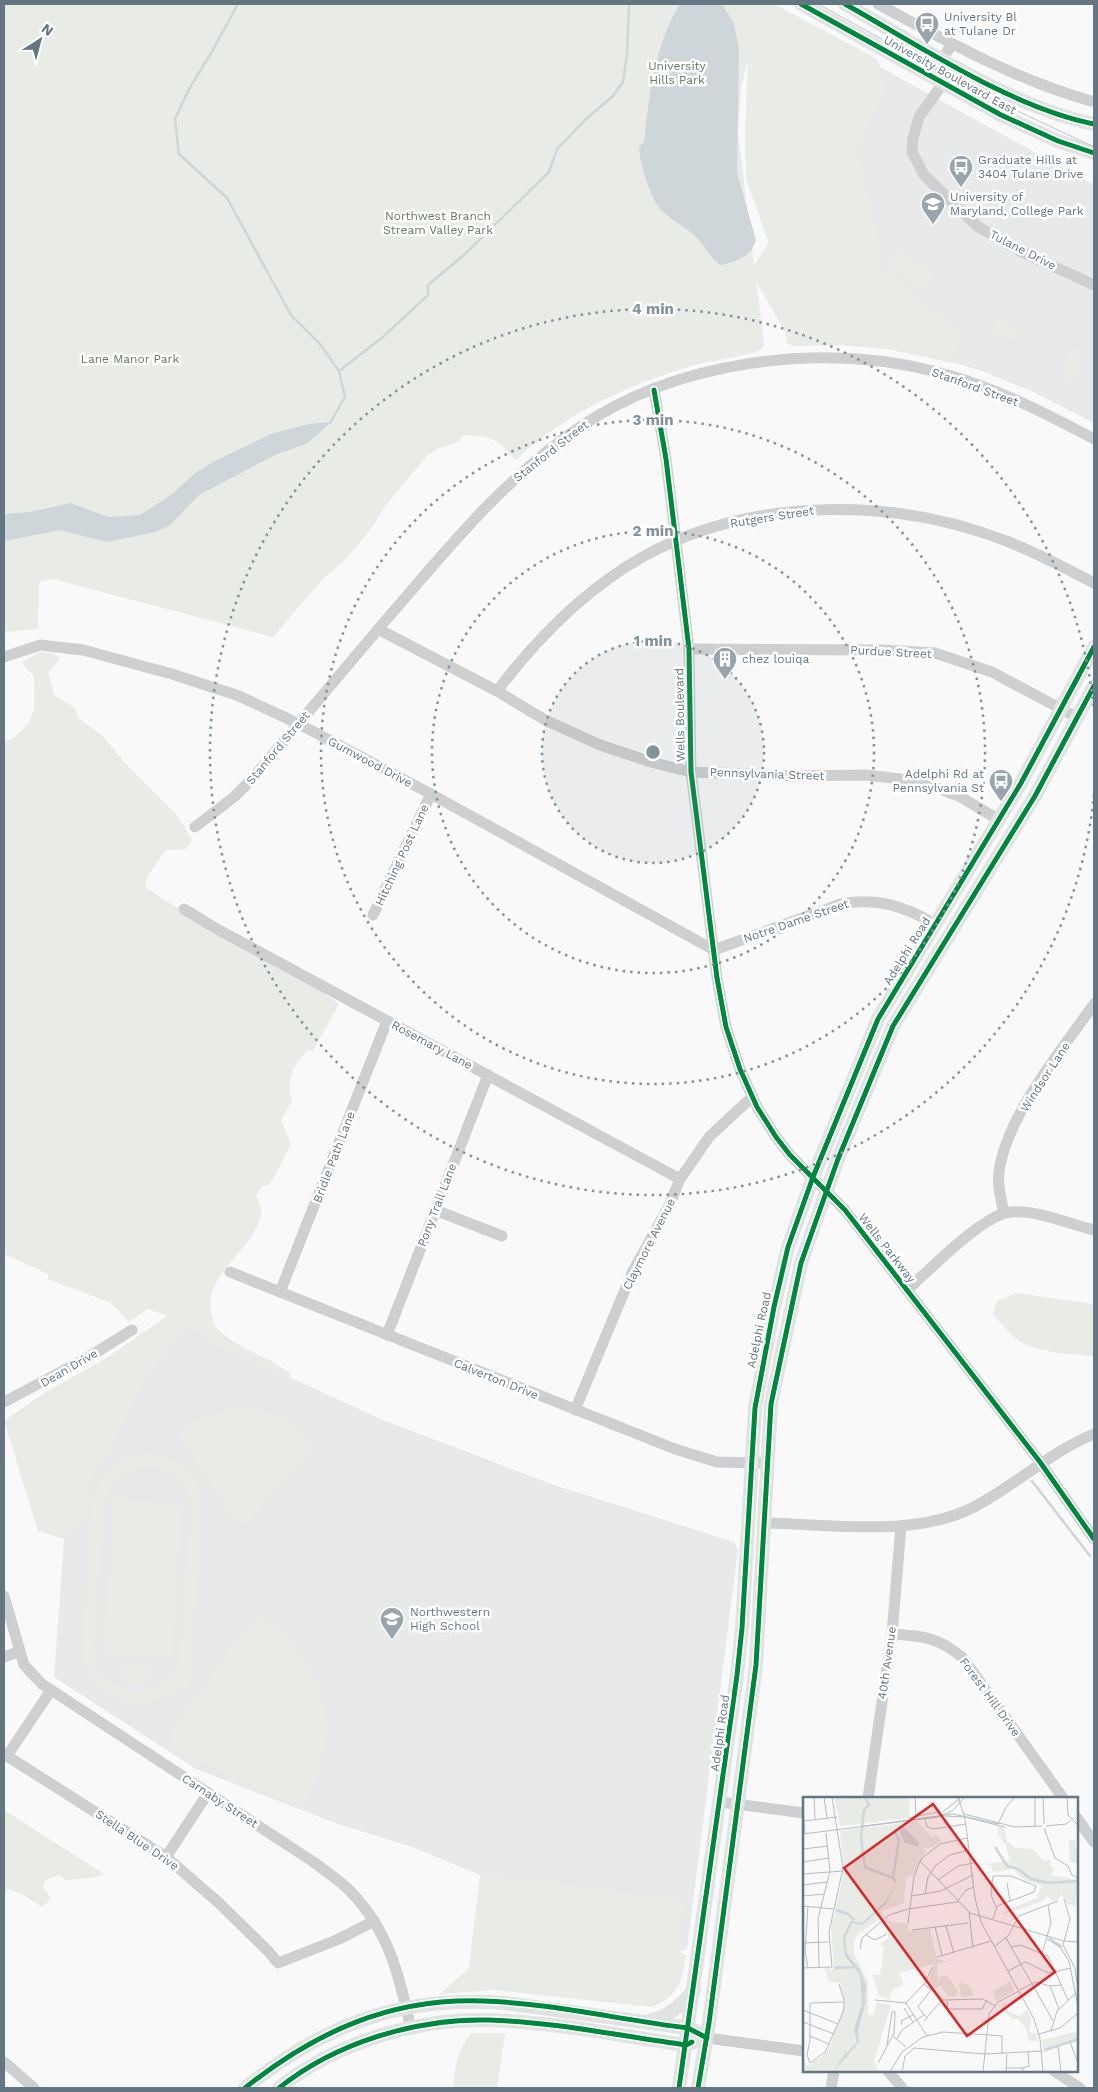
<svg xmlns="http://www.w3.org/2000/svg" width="1098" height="2092" viewBox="0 0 1098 2092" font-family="'Work Sans',sans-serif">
<rect width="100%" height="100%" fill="#f9f9f9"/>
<!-- built -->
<g fill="#e8e9e9">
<path d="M849,50L1094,185V423L1031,391L982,371L955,363L887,349L838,345L793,346L787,343L777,265Z"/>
<path d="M190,1324L215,1343L383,1420L554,1485L734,1542L738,1550L687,1949L679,1952L537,1886L486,1874L480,1875L412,1847L335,1823L196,1769L54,1677L64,1539L74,1466L148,1372Z"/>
</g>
<!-- green -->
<g fill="#e8ebe6" fill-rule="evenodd">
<path d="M4,4H774L877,59L887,87L858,150L882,252L880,266L963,334L951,363C897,349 853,341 797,346L790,340L756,281L764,344L762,349C751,356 711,360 695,365C632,383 563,414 516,460C497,439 493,436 463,435L460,441L437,449L427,456L384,507L373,526L347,558L322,580L273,637L53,579L39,582L38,629L6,632L4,631ZM748,60L745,139L746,179L769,243L754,265L738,132L741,87Z"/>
<path d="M897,249L935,275L924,292L886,265Z"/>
<path d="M997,319L1019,330L1014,341L991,330Z"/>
<path d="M1075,348L1085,352L1074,385L1059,379L1068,353Z"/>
<path d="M40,652L53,653L60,658L48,673L54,695L75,708L78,718L103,736L125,763L177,815L192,840L186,849L166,850L148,875L145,887L202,924L308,982L339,1004L313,1051L308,1050C294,1063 285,1082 292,1100L281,1120L291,1144L275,1176L268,1185L262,1186L256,1196C258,1201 262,1208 261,1214C254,1252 200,1274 212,1317C213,1320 213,1324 216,1327C235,1349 267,1355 290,1373V1377L279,1374L215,1343L190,1324L148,1372L112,1449L93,1476L87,1514L64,1539L38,1531L4,1421L46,1392L105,1359L167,1316L148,1309L129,1322L111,1303L48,1279V1274L4,1254V741C10,741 13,738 18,734C39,717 34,699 34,675L28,671L22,662Z"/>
<path d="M1016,1293L1094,1304V1356C1077,1355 1039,1352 1024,1344C1012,1337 1002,1325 993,1314L997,1301Z"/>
<path d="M230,1409C265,1409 296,1418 317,1447L246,1523L234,1521L178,1434L190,1423Z"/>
<path d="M147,1453C183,1462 200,1472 203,1512L190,1688C175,1687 169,1696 154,1700C125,1708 91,1692 83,1661C82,1655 83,1648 82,1641L90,1506C98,1472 114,1460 147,1453ZM144,1466C171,1466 189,1484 190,1511L178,1664C158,1707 101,1697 94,1650L106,1498C112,1480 125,1469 144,1466Z"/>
<path d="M113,1499L183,1504L172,1658L103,1653Z"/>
<path d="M257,1613C331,1664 346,1730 303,1808L173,1750L169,1731Z"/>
<path d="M134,1662H141V1665L158,1666L152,1680L137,1686C125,1685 117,1677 116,1664L133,1665Z"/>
<path d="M4,1810L104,1874L92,1878L65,1880L60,1875L45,1880L43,1887L51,1899L42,1907L23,1895L9,1889L4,1893Z"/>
<path d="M486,1874L537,1886L539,1881L685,1901L679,1952L686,1955C682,1982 678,1996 652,2007L495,1990L440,1994L469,1968L480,1875Z"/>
<path d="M471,2033H505L497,2088H453C454,2067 458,2051 471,2033Z"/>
</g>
<!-- water -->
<g fill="#ced6d9">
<path d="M680,4H722L734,23L739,49L737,173L756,240C751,257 737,261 721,265C709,258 707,248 698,239C687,227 672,221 661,210C651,200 639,161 639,147L644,142C649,96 655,44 680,4Z"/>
<path d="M332,422L306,444L277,454L199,495L169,526L155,532L107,542L60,530L4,541V514L30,512L71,503L108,517L140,515L171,495L195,473L215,461L271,434L309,424Z"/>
</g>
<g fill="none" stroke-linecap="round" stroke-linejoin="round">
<!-- stream -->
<g stroke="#ced6d9" stroke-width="2.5">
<path d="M238,4L211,53L188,91L175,119L179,154L227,198L291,315L320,344L339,371L345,397L330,423"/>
<path d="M339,371L383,337L428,295V285L465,254L549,172L557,149L586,119L612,97L623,82L627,54L629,6"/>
<path d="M1032,1481L1090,1556"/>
</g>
<!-- minor -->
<g stroke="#cecfd0" stroke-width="11">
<path d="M878,4C946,41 1016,80 1091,101"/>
<path d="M931,76L952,44"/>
<path d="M943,83L919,117L913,138L912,152L924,175L977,226L1022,252L1094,285"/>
<path d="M654,390L666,459L689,649L691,772L717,978L726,1027L740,1069L757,1107L776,1137L790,1155L845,1210L1040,1462L1094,1539"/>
<path d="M378,629L497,691L545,720L600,745L651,762L691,772L795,776L865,775L910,780L924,783L959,796L999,820"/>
<path d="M689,649L883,650L935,653L992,672L1078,718"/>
<path d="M4,657L40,645L83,650L172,674L239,696L299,724L431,794L714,950"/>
<path d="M497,691C538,637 586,588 646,555C753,497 894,497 1006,541C1036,552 1065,568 1094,583"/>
<path d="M195,827L234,797L252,779C303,719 353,658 405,598C457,537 510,475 577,429C675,361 818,342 933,371C989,384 1043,412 1094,439"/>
<path d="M184,909L217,929L680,1179"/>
<path d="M373,915L431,794"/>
<path d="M714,950L841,904C876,897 904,906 935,924"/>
<path d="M435,1210L502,1236"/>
<path d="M1004,1213C1001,1199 997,1185 999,1171C1007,1115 1062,1050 1094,1004"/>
<path d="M230,1272L675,1449L717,1462L767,1463"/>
<path d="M907,1290C930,1270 983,1214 1011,1212C1038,1210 1069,1224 1094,1230"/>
<path d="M280,1292L387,1021"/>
<path d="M387,1335L488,1075"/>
<path d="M4,1402L87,1358L132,1330"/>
<path d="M575,1410L632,1273L669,1206L680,1179L709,1137L752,1097"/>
<path d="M765,1523C831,1524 914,1538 974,1507C1016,1485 1050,1452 1094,1434"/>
<path d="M4,1596L24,1665L42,1684L312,1861C324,1870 338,1879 349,1890C389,1930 399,1975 411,2029"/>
<path d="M892,1634C922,1636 939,1637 963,1658L1063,1798"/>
<path d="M4,1657L18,1652"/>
<path d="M51,1690L7,1756L166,1857L219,1903L268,1951L278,1963L339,1939L374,1921"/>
<path d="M868,1798L892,1634L901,1526"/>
<path d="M720,1802L804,1813"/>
<path d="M1077,1818L1094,1842"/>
<path d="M166,1857L208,1793"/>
<path d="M707,2038L804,2051"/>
<path d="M4,2062L34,2088"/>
<path d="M888,2071L902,2088"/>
<path d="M1054,2071L1080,2088"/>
<path d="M831,2088L834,2071"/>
</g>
<!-- major -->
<g stroke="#e1e2e2" stroke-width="14">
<path d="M801,4L1001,115L1058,141L1094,153"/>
<path d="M845,4C920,46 1010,107 1094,124"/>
<path d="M649,2021C669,2016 681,2006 694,1990"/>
<path d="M245,2088C325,2024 402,1995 505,2003L688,2028L695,2031"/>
<path d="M279,2088C335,2043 416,2018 489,2020C555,2022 620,2036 686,2045L694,2042"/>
<path d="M679,2088L737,1675L742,1628L755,1408L774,1307L788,1247L813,1177L878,1019L1021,783L1094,647"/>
<path d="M698,2088L709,2023L756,1665L771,1404L801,1263L838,1159L893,1026L1035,796L1094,686"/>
</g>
<!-- tram -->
<path stroke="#c3c5c6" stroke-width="1" d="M818,4L979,93L1094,147"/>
<defs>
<g id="cycleway">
<path d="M801,4L1001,115L1058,141L1094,153"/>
<path d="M845,4C920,46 1010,107 1094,124"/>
<path d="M654,390L666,459L689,649L691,772L717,978L726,1027L740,1069L757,1107L776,1137L790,1155L845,1210L1040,1462L1094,1539"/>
<path d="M245,2088C315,2032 390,1998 482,2001C551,2003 620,2020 688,2028L707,2038"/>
<path d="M279,2088C335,2043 416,2018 489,2020C555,2022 620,2036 686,2045L692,2042"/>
<path d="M679,2088L737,1675L742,1628L755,1408L774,1307L788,1247L813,1177L878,1019L1021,783L1094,647"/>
<path d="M698,2088L709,2023L756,1665L771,1404L801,1263L838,1159L893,1026L1035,796L1094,686"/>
</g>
</defs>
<!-- cycleway casing -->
<use href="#cycleway" stroke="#fff" stroke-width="8"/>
<!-- cycleway -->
<use href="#cycleway" stroke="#00873e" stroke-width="5"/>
</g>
<!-- distance rings -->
<circle cx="653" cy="752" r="111" fill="#84929c" fill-opacity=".12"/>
<g fill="none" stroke="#84929c" stroke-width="2.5" stroke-dasharray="2.5 5">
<circle cx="653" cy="752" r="111"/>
<circle cx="653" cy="752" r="221"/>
<circle cx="653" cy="752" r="332"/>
<path d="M1094 794A443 443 0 1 1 1094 710"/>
</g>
<!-- icons -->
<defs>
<symbol id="bus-pin" viewBox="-11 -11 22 30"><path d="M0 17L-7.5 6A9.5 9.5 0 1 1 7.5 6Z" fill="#99a4ac" stroke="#fff"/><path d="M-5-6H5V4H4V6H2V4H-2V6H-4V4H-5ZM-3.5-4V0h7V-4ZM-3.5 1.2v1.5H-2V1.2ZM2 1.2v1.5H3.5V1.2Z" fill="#fff"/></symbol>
<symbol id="university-pin" viewBox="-11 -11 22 30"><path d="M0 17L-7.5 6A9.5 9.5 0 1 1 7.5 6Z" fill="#99a4ac" stroke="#fff"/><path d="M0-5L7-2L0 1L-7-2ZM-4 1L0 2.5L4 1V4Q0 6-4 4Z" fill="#fff"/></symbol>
<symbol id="building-pin" viewBox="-11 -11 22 30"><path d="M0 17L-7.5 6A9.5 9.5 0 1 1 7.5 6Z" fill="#99a4ac" stroke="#fff"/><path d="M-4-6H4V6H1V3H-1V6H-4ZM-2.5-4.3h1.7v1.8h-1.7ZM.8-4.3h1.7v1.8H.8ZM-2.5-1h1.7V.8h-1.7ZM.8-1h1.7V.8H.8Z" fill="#fff"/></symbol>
<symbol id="school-pin" viewBox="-11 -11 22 30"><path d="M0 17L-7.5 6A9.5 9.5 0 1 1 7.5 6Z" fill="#99a4ac" stroke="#fff"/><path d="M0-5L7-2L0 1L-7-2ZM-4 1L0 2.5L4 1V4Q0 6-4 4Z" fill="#fff"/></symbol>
</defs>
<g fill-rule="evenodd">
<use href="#bus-pin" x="913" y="10" width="28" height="38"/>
<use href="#bus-pin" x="947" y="153" width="28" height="38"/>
<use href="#university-pin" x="919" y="190" width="28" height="38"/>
<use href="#building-pin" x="711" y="645" width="28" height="38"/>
<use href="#bus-pin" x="987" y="767" width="28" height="38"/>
<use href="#school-pin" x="378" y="1605" width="28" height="38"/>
</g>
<g text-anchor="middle" stroke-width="5" stroke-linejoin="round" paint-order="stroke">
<!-- poi labels -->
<g font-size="12" fill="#657683" stroke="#fff" text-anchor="start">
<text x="944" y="21">University Bl<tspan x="944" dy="14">at Tulane Dr</tspan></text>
<text x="978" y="164">Graduate Hills at<tspan x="978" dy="14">3404 Tulane Drive</tspan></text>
<text x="950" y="201">University of<tspan x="950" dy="14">Maryland, College Park</tspan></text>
<text x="742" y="663">chez louiqa</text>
<text x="984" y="778" text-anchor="end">Adelphi Rd at<tspan x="984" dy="14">Pennsylvania St</tspan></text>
<text x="410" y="1616">Northwestern<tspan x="410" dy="14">High School</tspan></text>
</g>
<!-- park labels -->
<g font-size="12" fill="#687a64" stroke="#fff">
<text x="677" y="70">University<tspan x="677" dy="14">Hills Park</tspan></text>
<text x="438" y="220">Northwest Branch<tspan x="438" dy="14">Stream Valley Park</tspan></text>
<text x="130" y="363">Lane Manor Park</text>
</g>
<!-- street labels -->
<g font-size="12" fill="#657683" stroke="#fff">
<text transform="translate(950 75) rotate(29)" y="4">University Boulevard East</text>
<text transform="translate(1023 250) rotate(27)" y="4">Tulane Drive</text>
<text transform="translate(975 387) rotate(20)" y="4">Stanford Street</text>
<text transform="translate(551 451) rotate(-38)" y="4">Stanford Street</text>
<text transform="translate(772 517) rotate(-9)" y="4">Rutgers Street</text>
<text transform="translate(891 652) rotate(3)" y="4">Purdue Street</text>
<text transform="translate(680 715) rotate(-91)" y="4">Wells Boulevard</text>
<text transform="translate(278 748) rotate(-50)" y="4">Stanford Street</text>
<text transform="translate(370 762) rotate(28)" y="4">Gumwood Drive</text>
<text transform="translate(767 774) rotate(2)" y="4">Pennsylvania Street</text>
<text transform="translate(402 855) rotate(-65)" y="4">Hitching Post Lane</text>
<text transform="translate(796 921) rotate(-19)" y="4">Notre Dame Street</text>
<text transform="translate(907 951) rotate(-58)" y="4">Adelphi Road</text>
<text transform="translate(432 1045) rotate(28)" y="4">Rosemary Lane</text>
<text transform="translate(1045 1077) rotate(-57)" y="4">Windsor Lane</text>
<text transform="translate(334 1157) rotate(-69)" y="4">Bridle Path Lane</text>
<text transform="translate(437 1205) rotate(-69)" y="4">Pony Trail Lane</text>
<text transform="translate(649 1244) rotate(-63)" y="4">Claymore Avenue</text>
<text transform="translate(887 1248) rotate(52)" y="4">Wells Parkway</text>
<text transform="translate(759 1330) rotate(-78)" y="4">Adelphi Road</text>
<text transform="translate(69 1368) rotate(-30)" y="4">Dean Drive</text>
<text transform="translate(496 1379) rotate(22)" y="4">Calverton Drive</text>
<text transform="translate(887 1663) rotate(-82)" y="4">40th Avenue</text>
<text transform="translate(990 1697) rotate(54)" y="4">Forest Hill Drive</text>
<text transform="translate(720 1733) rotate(-82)" y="4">Adelphi Road</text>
<text transform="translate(220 1801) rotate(33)" y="4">Carnaby Street</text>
<text transform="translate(137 1840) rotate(34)" y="4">Stella Blue Drive</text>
</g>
</g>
<!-- overview -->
<g transform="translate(803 1797)">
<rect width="275" height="275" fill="#f9f9f9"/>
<path d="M31,0H107L106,21L37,29ZM115,24L128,40L133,38L139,44L126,52L120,50L123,55L110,78L103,81L101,106L79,114L81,119L61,133L62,137L59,134L54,138L51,146V157L65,185V217L70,219L74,205L88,208L71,264L75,274L0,275V263L5,269L21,258L27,248L42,206L37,186L26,185L21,171L31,172L28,132L41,74L37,34ZM195,29L201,30L204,44L212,51L230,52L240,64L248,63L246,68L251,72L247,78L275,83L273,109L264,107L259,97L255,103L250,104L244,99L238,105L198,118L204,113L234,101L239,89L220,82L210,72L190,75L188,69L182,67L207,64L203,48L195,38ZM266,43H272L275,65L271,66L267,64ZM85,120L86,124L106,127L105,134L127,132L134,162L145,165L134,166L135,184L138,179H145L155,195L152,200L145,199L137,188L134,192L125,185L131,167L97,176L100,188L91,192L86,200L89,204L76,199L70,178H77L81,151L77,147L85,141L86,126L82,123ZM208,184L211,194L193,205L190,194ZM156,185L167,189L171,198L158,201ZM201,205L206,215L216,219L224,213L228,222L227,236H233L235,244H226L223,231L215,222H209L199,211ZM275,234V249L274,245L255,249L240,256L239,243Z" fill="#e8ebe6"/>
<path d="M100,29L116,46L115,50L101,45L96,32ZM93,85L83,107L59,128L49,126L42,142L44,157L57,173L63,188L62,207L55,234L56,245L30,275L42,257V251L43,257L54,245L51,232L59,207L57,178L42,159L40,140L48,124L59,126L83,104Z" fill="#ced6d9"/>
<path fill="none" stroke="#ced6d9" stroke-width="2.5" d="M62,0L66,8L61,13L58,41L62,70L90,81L93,85M192,50L204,69L215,72L228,82L245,86L275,84M90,81L96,43L92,35M33,113L45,117L51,123M246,141L259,150M31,171L52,170M242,253L275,242"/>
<path fill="none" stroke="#b5bdc3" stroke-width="1" d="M11,0L12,22M21,0L24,21M29,0L40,71L26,135L29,171M112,0L113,21M155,0L162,22L172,101L178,125L231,222L237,242L240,275M240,0L241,27M264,0L265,18L275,28M0,8L2,37M140,15L157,1M161,17L212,30L239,29M141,19L162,20M162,20L202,30M105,21L135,15M122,22L124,30L131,32L163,27M1,24L34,20M62,29L150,17L195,27L203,10L212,0M243,29L263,27L268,23M232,30V0M241,31L252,61L265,69L269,78L275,81M0,37L135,20L149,14L162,0M0,52L25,49M117,64L167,116L261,144L275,145M0,65L26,61M0,77L40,74M135,83L155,69L170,66M204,86L207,104M0,88L24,85M122,97L125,80L133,68L147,58L166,53M0,99L21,97M109,99L138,94L170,78M261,102L267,122L260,148L272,171L275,193M154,105L163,93L171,90M0,109L30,112M166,115L170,151M190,122L194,109L231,95L233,89L208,79H190L188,98L193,110M105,126L111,80L118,62L137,47L164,41M143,129L151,156M132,130L139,158M109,133L165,126M63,138L72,143L84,137M203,141L250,224M244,142L257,150L266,164L275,210M0,146L25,145M192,149L205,139L216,119L255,104M209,150L217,148L245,159L265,203M57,152L59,141L86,118L105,112L154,105M239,156L248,126L245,108M134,160L188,144M16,170L15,122L27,74L23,36M0,171L28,170M5,171L2,154L5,109M205,174L222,165L246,176L268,171M36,187L41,203V210L39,218L22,255L7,266L4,258L7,243V206L41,205M121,187L141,203L180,202L192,209M247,189L256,212M217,193L232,185L247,189L258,188M72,203L103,206L121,187L130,170M144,204L145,212H179L184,203M103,206L124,239M101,211L110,225M0,213L35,227M124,221L115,210L128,193M121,224L139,203M0,225L31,237M99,228L98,224L110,218M248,234L254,214L273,196M236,237L257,231L275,216M185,238L199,239V257M7,239L26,247M90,239L103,250M94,242L99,233L121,218M267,245L275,266M84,248L89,215H92M255,249L258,275M181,257L239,254M75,266L91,236L92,215M203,271H220M87,275L99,255L120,240L140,235L184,238M99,275L102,259L111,251L181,257M180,275L186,217L195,205L216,194M203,275L204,257M220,275V271L226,269L225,255"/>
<path fill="#d62828" fill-opacity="0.15" stroke="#d62828" stroke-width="2.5" d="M130,7L252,175L164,239L41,71Z"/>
<rect width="275" height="275" fill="none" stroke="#657683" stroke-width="2.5"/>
</g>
<circle cx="653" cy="752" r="8" fill="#84929c" stroke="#fff" stroke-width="2.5"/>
<g font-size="15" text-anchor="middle" font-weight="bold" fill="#84929c" stroke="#fff" stroke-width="5" stroke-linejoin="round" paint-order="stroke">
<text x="653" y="314">4 min</text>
<text x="653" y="425">3 min</text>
<text x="653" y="536">2 min</text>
<text x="653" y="646">1 min</text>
</g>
<!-- border -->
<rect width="1098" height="2092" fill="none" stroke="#657683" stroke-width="10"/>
<!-- north arrow -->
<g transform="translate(40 40) rotate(36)" stroke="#ffffff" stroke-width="4" paint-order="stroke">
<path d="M0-4L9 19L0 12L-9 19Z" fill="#657683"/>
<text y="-8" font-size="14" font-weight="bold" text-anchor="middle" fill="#657683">N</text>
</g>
</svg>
